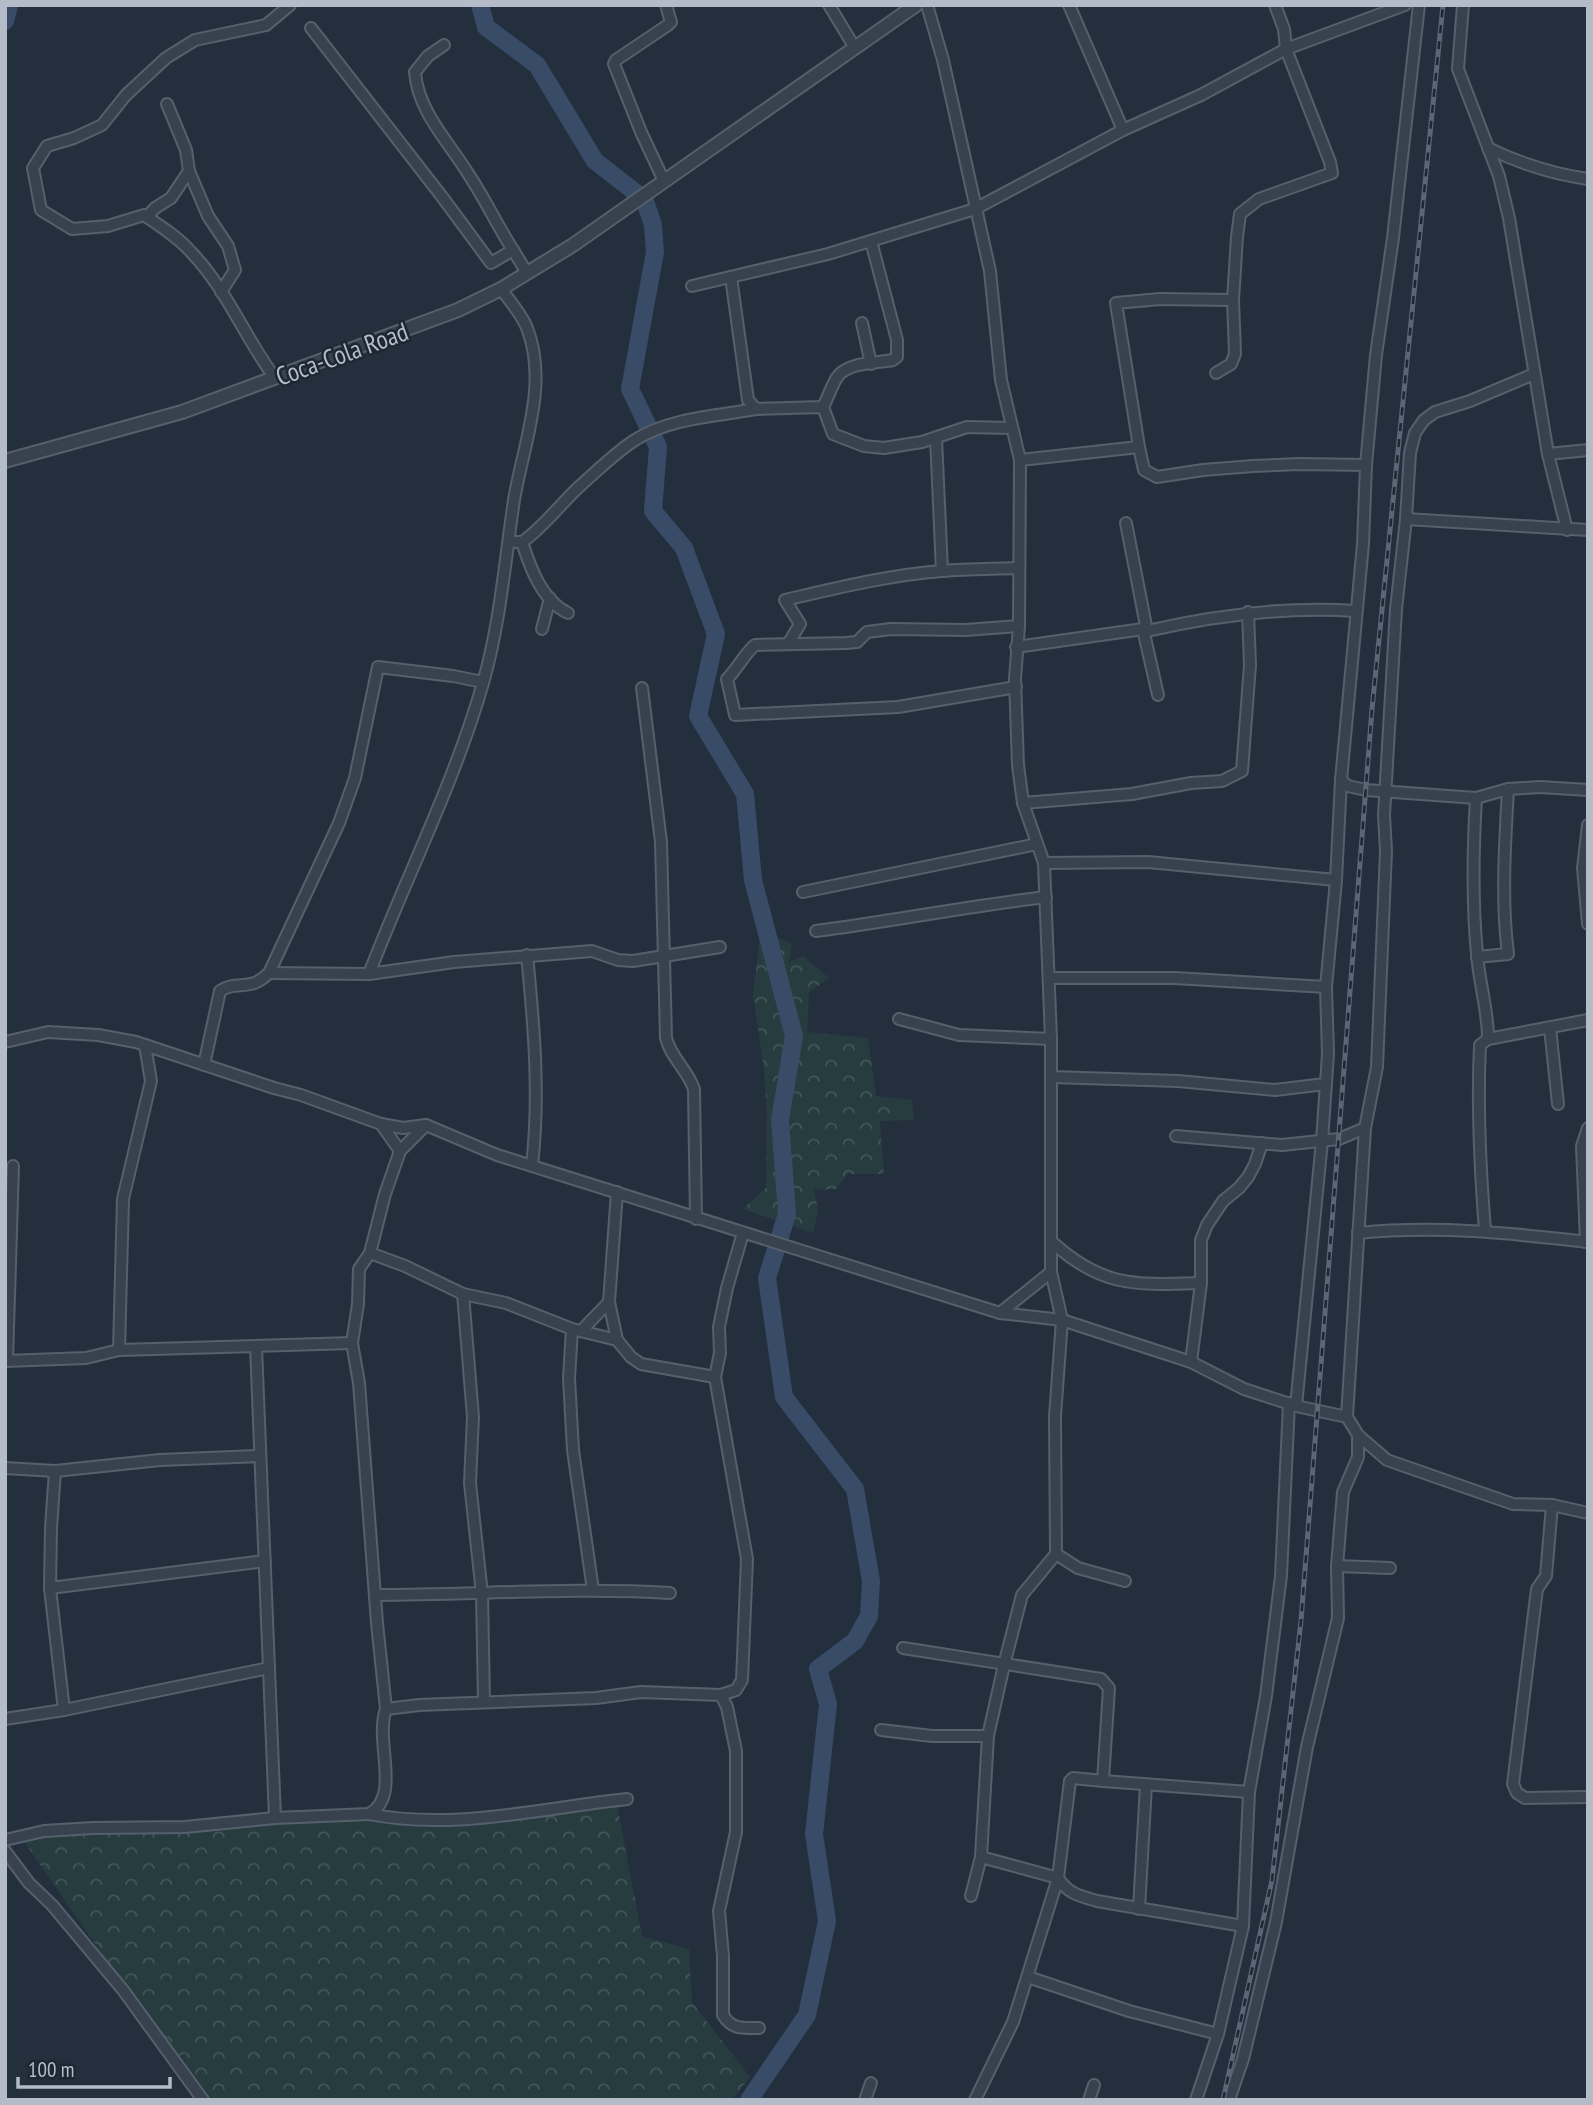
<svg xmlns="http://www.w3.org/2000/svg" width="1593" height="2105" viewBox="0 0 1593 2105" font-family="'PT Sans Narrow',sans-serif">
<defs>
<pattern id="forest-crowns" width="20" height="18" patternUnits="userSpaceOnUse" patternTransform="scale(1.75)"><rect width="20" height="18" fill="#263c3f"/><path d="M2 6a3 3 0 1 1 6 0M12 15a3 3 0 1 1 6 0" fill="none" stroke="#435659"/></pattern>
</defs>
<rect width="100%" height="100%" fill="#242f3e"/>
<!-- forest -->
<g fill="url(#forest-crowns)">
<path d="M761,931L792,944L789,962L803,956L829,978L809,992L807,1032L868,1038L876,1096L912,1100L914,1120L880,1121L884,1174H848L836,1189L814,1190L818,1210L813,1233L743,1209L766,1188L767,1112L764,1070L753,994Z"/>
<path d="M616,1800L642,1936L689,1949L692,2002L750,2077L732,2100H203L21,1837L369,1815L508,1822Z"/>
</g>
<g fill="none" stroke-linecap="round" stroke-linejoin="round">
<!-- river -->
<g stroke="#394c67" stroke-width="18">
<path d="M480,5L486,27L537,65L595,161L644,199L647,207L653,225L655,252L630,389L658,447L653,511L684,548L716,634L698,716L745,794L753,880L794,1036L780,1120L787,1214L767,1278L784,1397L855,1489L871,1581L869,1616L855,1641L818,1669L828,1704L814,1834L827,1921L807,2015L749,2100"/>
<path d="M5,21L9,5"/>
</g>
<defs>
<g id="minor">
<path d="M829,5L855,48"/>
<path d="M927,5L943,60L990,271L1001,380L1020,460L1019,626L1015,679L1018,765L1023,803L1044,863L1051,1039V1272L1062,1320L1055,1416L1056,1554L1022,1595L1004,1665L988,1736L981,1857L971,1896"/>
<path d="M1069,5L1123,130"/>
<path d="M1275,5L1284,29L1286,49L1330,162L1332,173L1259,199L1240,214L1237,237L1233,300L1160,299L1116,303L1139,447L1144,470L1157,477L1203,470L1253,466L1299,464L1366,465"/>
<path d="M1419,5L1393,238L1376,355L1366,465L1363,544L1341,780L1348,786L1366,790L1476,798L1508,789L1540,787L1588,790"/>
<path d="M1463,5L1458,69L1499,176L1509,218L1548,454L1567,530"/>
<path d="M311,28L443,198L491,263L513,250L527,273"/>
<path d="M444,45L428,56L415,72C418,112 449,142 469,175C485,199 497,225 513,250"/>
<path d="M1488,148C1521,164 1552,174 1588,179"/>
<path d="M189,171L208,216L228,246L235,270L221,292"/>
<path d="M664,181L641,132L614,64L616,60L668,25L671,22L666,5"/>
<path d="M147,217L155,208L171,198L189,171L186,150L167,104"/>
<path d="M731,277L748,400L756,409L823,407L833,434L864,446L884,448L922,442L967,427L1012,428"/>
<path d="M692,286L828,254L975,209L1123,130L1201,95L1286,49L1405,5"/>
<path d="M862,323L871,364"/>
<path d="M1216,373L1231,364L1235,354L1233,300"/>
<path d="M275,378C245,338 226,288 191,252C178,237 160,226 144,215L108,226L72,229L41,210L33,168L47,146L74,138L102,125L126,95L166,58L195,40L266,25L290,5"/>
<path d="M823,407C828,398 832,384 838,376C849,362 877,363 893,360L897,357V340L871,241"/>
<path d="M936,438L942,571"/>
<path d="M1548,454L1588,450"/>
<path d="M1020,460L1139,447"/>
<path d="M1406,519L1410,453L1415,433L1424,420L1435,412L1470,401L1534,374"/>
<path d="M1126,523L1147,631"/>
<path d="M515,542H522C530,567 542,601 568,613"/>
<path d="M522,542C542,529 562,502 581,485C598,470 616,452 635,440C669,418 717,416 756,409"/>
<path d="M542,629L550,598"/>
<path d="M1143,629L1158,695"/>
<path d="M788,644L800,624L785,600C837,588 889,575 942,571C967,569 993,569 1018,568"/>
<path d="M1016,647L1143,629L1147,631C1217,615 1285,606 1356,611"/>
<path d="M1016,687L898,707L735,715L727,679C737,669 746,652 755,645L846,643L857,642L867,632L891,629L966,630L1019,626"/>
<path d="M642,688L661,842L666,1038C671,1058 687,1069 694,1089L696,1219"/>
<path d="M1476,798C1473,849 1472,902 1477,954C1479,982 1488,1010 1488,1039L1480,1045C1477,1107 1480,1168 1485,1230"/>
<path d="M1023,803L1132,794L1191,783L1222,781L1242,771L1250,665L1248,612"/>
<path d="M1588,825L1583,868L1588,924"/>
<path d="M1044,863L1148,862L1336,880"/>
<path d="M803,892L1037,844"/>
<path d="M816,931C893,921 969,906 1046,897"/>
<path d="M527,955C534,1026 540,1095 532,1166"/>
<path d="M1477,957L1508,954C1501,900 1505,844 1508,789"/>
<path d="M269,973L369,974L454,962L592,951L618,960L633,961L720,947"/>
<path d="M369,974C406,877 454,784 483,683C500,624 505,561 514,500C523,445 549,384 527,328C522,315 510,301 501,289"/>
<path d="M1049,978H1175L1326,987"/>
<path d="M899,1019L959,1035L1051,1039"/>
<path d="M1550,1028L1558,1104"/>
<path d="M1488,1039L1588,1020"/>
<path d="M5,1042L48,1032L98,1035L136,1042L274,1088L301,1095L381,1124L403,1128L426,1125L497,1155L1000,1313L1062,1320L1191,1362L1244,1389L1296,1406L1347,1417L1358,1435L1387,1460L1513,1504L1552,1505L1588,1513"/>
<path d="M204,1065L220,991C238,979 249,993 269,973L339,823L355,778L378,667L453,676L483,682"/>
<path d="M1051,1077L1178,1081L1275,1090L1325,1084"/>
<path d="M381,1124L400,1151"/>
<path d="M1176,1136L1282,1145L1339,1139L1365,1128"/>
<path d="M1358,1233C1437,1225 1509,1233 1588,1242"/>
<path d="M1051,1241C1102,1288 1136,1285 1201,1283"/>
<path d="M1586,1242L1582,1146L1588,1128"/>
<path d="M370,1253L405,1266L463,1294L506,1303L572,1329L617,1340L631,1357L641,1364L715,1377"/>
<path d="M463,1294L473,1417L470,1483L482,1594L484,1702"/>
<path d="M609,1302L617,1340"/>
<path d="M1000,1313L1051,1272"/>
<path d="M572,1329L569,1378L573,1450L593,1590"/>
<path d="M581,1331L609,1302L617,1192"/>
<path d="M256,1347L275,1818"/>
<path d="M119,1350L123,1199L151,1081L145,1045"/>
<path d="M5,1361L86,1358L119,1350L352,1343"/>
<path d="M7,1361L13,1166"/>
<path d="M1191,1362L1201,1283V1240L1207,1225L1223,1201L1239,1188L1248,1177L1255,1164L1262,1143"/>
<path d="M1296,1406L1322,1141L1328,1054L1326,987L1336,880L1341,780"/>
<path d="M1347,1417L1365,1128L1377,1067L1386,851L1384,815L1396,609L1406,519L1588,530"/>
<path d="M5,1468L55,1471L160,1460L259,1456"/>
<path d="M55,1471L51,1528L50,1588L64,1710"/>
<path d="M1552,1505L1546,1576L1537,1589L1513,1784L1517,1793L1525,1798L1588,1797"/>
<path d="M1056,1554L1078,1568L1125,1581"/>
<path d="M1337,1566L1390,1568"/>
<path d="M50,1588L265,1561"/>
<path d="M375,1595C474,1595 572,1587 670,1593"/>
<path d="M903,1648L1101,1679L1109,1688L1103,1781L1073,1778L1070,1781L1058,1878L1013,2022L975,2100"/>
<path d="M721,1695L727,1707L736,1751V1832L719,1911L723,1956V2015C732,2030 743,2028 759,2028"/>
<path d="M386,1709L419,1705L596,1698L641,1692L721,1695L736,1690L742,1680L747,1559L715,1377L720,1353L719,1327L727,1288L743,1233"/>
<path d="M5,1719L64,1710L269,1668"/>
<path d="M881,1730L932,1736H988"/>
<path d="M1103,1781L1249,1792"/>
<path d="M369,1814C454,1831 542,1808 627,1799"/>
<path d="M5,1840L44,1831L93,1828L185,1827L275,1818L369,1814C402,1796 374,1742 386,1709L377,1623L359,1383L352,1343L358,1304L359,1269L370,1253L385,1194L400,1151L426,1125"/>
<path d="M5,1851L29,1883L52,1905L123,1990L203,2100"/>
<path d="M981,1857L1058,1878C1068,1894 1080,1896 1097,1901L1243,1926"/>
<path d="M1139,1909L1146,1785"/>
<path d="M1028,1977L1129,2011L1218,2034L1196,2100"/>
<path d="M1218,2034L1243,1926L1249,1792L1266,1696L1281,1576L1289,1403"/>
<path d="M865,2100L871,2083"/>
<path d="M1089,2100L1094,2085"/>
<path d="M1229,2100L1243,2059L1276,1922L1307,1747L1338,1618L1337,1566L1343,1492L1358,1457V1435"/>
</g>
<path id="tertiary" d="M5,461L182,412L458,310L501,289L573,245L916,5"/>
</defs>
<!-- minor casing -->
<use href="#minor" stroke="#565f6c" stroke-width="14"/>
<!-- tertiary casing -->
<use href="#tertiary" stroke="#565f6c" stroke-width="16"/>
<!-- minor -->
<use href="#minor" stroke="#38414e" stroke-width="10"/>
<!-- tertiary -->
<use href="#tertiary" stroke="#38414e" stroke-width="12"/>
<defs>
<path id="rail" d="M1223,2100L1272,1880L1301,1621L1372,709L1443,5"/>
</defs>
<!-- rail casing -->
<use href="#rail" stroke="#5a6575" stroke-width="5"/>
<!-- rail -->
<use href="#rail" stroke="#1d2633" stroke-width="2.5" stroke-dasharray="8" stroke-linecap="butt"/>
</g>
<g text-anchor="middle" stroke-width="5" stroke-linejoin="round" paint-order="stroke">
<!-- street labels -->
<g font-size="26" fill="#b4bcc9" stroke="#1d2633">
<text transform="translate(342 354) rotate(-20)" y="9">Coca-Cola Road</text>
</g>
</g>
<!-- border -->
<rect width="1593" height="2105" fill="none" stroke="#b4bcc9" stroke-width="14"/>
<!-- scale -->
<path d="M18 2077v10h152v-10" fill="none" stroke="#b4bcc9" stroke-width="3.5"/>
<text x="28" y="2077" font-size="21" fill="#b4bcc9" stroke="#1d2633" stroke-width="5" paint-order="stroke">100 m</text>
</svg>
